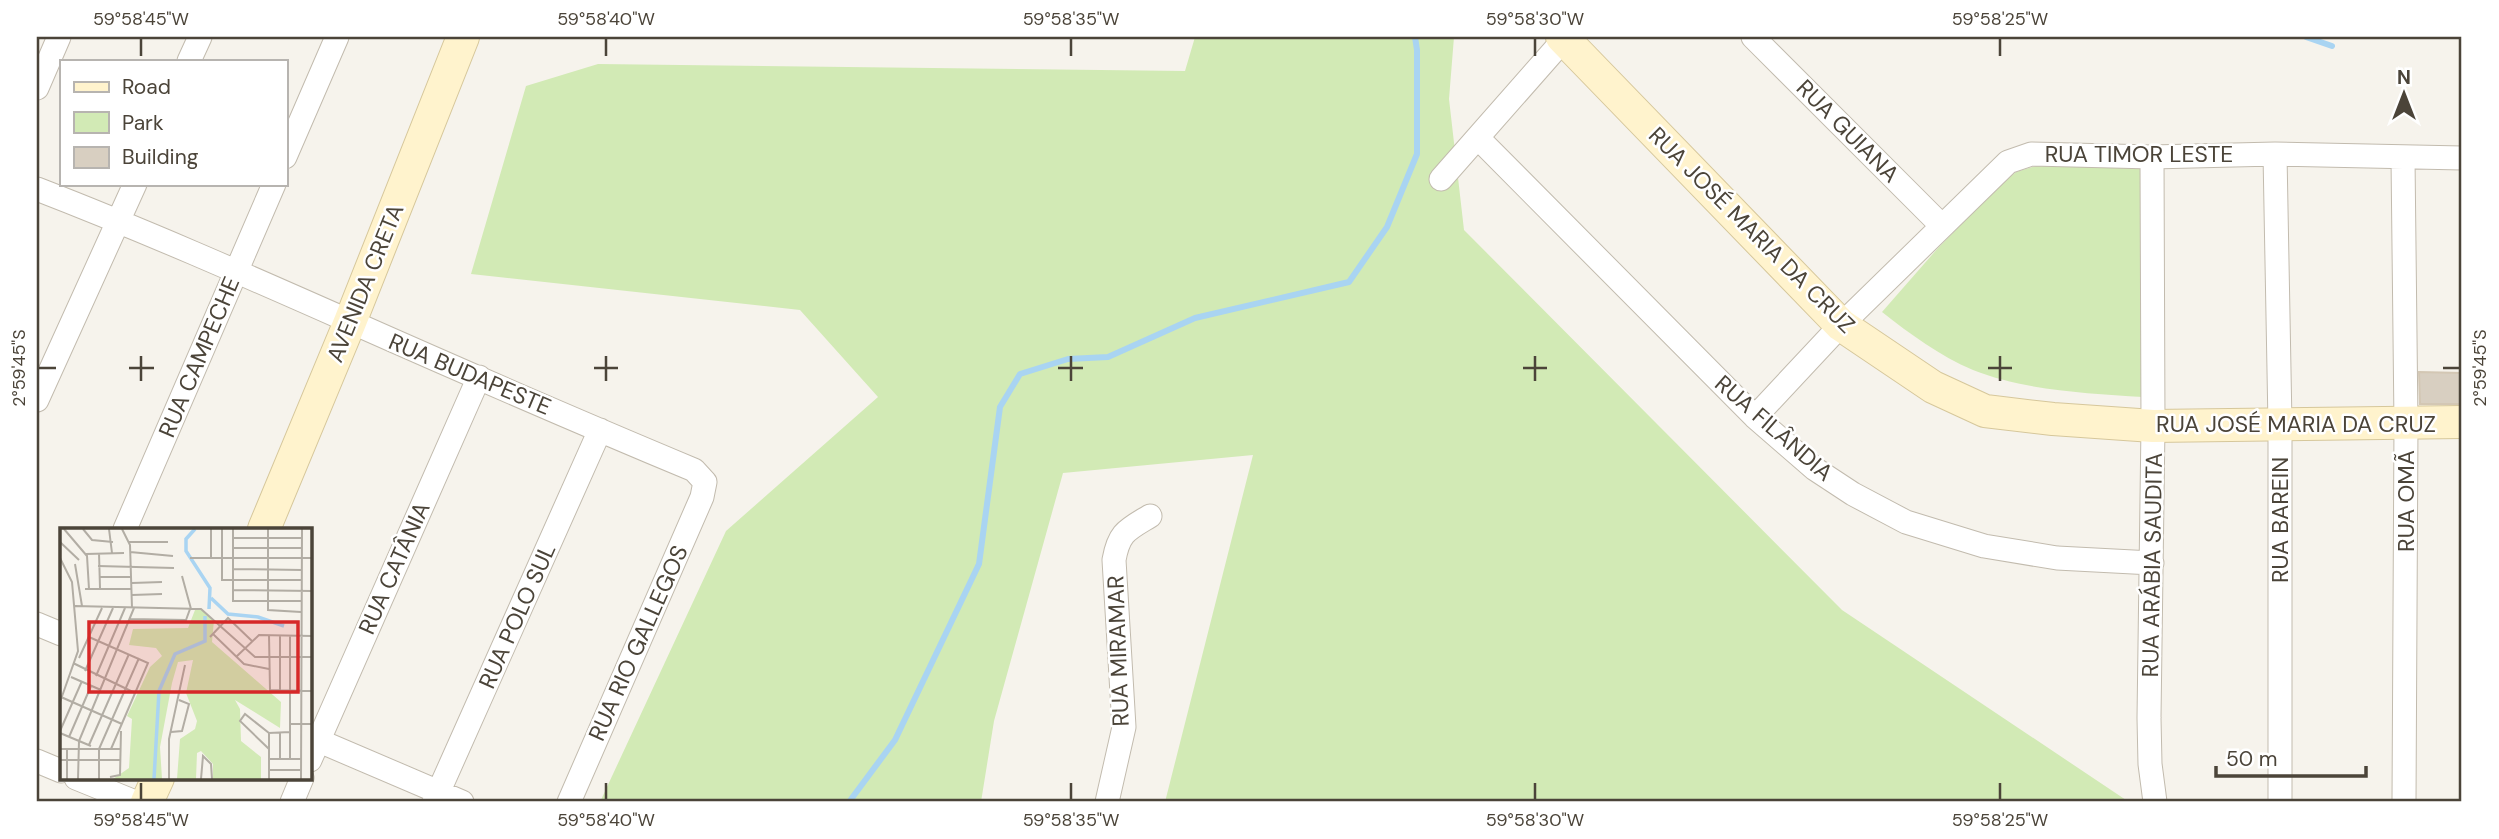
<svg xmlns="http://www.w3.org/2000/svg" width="2499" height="839" viewBox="0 0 2499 839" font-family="'DM Sans',sans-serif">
  <rect width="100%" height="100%" fill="#f6f3ec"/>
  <path fill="#d2eab5" d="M1195,37H1454L1449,99L1464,230L1842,610L2129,802H1165L1253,455L1063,473L994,721L981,802H600L726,531L878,397L800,310L471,274L526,86L598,64L1185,71Z
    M2036,166L2143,167V397C2086,393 2026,391 1973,370C1940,356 1910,334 1882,312L1938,248L1999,186L2016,172Z"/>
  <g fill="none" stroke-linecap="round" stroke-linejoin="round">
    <path stroke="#a9d4f2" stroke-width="6" d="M2306,37L2332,46
      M849,802L895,740L979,564L1000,407L1020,374L1068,359L1108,357L1195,318L1349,282L1387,227L1417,154V50L1415,37"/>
  </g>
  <path fill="#d8cfc1" stroke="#d3c7b4" stroke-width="2" d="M2419,372L2462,373V404H2420Z"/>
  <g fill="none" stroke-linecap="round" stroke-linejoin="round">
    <defs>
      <path id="street" d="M1753,37L1942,226
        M189,61L200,37
        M37,88L59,37
        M1478,138L1755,417L1815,469L1853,494L1906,522L1984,546L2057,558L2152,563
        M2275,154L2280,424V802
        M285,157L337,37
        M2152,157L2153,426L2149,718L2150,764L2155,802
        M2403,158L2406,424L2404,802
        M1441,179L1566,37
        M37,189C143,230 245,275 349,321C464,372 579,422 694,470L705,482L702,497L569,802
        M37,400L135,184
        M1755,417L1841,325L2008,162L2031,154L2152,157L2275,154L2462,158
        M125,529L274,184
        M37,624L61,634
        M310,737L462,802
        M310,760L479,377
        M37,761L61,771
        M76,778L135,802
        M292,802L302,778
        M434,802L600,430
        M1107,802L1124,727L1114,560C1119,532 1127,530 1150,516"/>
      <path id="secondary" d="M1562,37L1841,325L1933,387L1985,411L2053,419L2153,426L2462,422
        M264,529L350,322L463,37
        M147,802L158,778"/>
    </defs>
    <use href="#street" stroke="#c2bbae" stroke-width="25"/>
    <use href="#secondary" stroke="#d6c79b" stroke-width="34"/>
    <use href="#street" stroke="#fff" stroke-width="23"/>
    <use href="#secondary" stroke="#fff3cd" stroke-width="32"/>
  </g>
  <path fill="none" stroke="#4b4439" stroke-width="2.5" d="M141,38V56M606,38V56M1071,38V56M1535,38V56M2000,38V56M141,356V381M606,356V381M1071,356V381M1535,356V381M2000,356V381M38,368H56M129,368H154M594,368H618M1058,368H1083M1523,368H1547M1988,368H2012M2443,368H2460M141,783V800M606,783V800M1071,783V800M1535,783V800M2000,783V800"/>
  <g text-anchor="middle" stroke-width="5" stroke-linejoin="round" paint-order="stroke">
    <g font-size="23" fill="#4b4439" stroke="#fff">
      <text transform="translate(1848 131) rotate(45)" y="8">RUA GUIANA</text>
      <text x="2139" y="162">RUA TIMOR LESTE</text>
      <text transform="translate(1752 230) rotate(45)" y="8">RUA JOSÉ MARIA DA CRUZ</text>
      <text transform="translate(365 283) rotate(-68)" y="8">AVENIDA CRETA</text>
      <text transform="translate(199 357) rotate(-67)" y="8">RUA CAMPECHE</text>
      <text transform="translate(470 374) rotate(23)" y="8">RUA BUDAPESTE</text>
      <text x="2296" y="432">RUA JOSÉ MARIA DA CRUZ</text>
      <text transform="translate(1774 428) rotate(41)" y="8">RUA FILÂNDIA</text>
      <text transform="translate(2406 501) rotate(-90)" y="8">RUA OMÃ</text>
      <text transform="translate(2280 520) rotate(-90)" y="8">RUA BAREIN</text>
      <text transform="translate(2152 565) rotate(-89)" y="8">RUA ARÁBIA SAUDITA</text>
      <text transform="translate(394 568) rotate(-66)" y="8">RUA CATÂNIA</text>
      <text transform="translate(517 616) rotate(-66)" y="8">RUA POLO SUL</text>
      <text transform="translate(638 643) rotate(-66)" y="8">RUA RIO GALLEGOS</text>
      <text transform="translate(1118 651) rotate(-92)" y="8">RUA MIRAMAR</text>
    </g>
  </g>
  <g transform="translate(60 528)">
    <rect width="252" height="252" fill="#f6f3ec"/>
    <path d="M141,81L154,92L152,114L221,174L220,200L175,172L180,181L181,213L201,229V251H153V236L141,223L137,225L136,251H117L120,211L135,201L137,193L126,165L133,132L118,134L112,155L100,219L102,251H53L69,240L72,191L67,188L90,139L102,128L96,120L69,117L73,101L128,100L135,82Z" fill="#d2eab5"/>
    <path fill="none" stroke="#a9d4f2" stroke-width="3.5" d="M135,1L126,11V23L150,60L149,81M151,70L168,86L198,89L224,98M94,251L99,163L115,126L145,113V88"/>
    <path fill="none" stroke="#b2ada4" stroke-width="2" d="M4,1L27,28L29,61M23,1L32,12L53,14M49,1L52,25M62,1L70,17L72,80M162,1V52H242M173,1V73H241M208,1V82L241,84M173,10H242M0,14L19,32M69,14H108M173,20H242M70,24L113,28M39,25L40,60M26,26L64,25M0,30L12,54L18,123L0,174M130,30H252M151,31V1M15,36L22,78M38,38L114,40M173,41L242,42M122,48L131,81M40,49H71M72,55L102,54M25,61H72M173,62L252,63M72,67L102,66M15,78L141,81L195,129H252M70,91L126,92L130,81M153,106L184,136L209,141M209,107L210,162L252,163M220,107V163M29,109L88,135L51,221M150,109L168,90L192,113M176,129L199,107L252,108M19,130L42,80M13,135L75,165M25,143L53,80M36,148L65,80M11,149L41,162M1,169L62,196M230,196H252M0,203L22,153M111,204L122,203L129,176L119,172M0,205L31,218M209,205V251M9,209L31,158M29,217L69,126M0,221H60M209,221L180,193L185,186L209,205L230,204M210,231H241M220,231V204M230,231V107M0,232H60M209,242H241M50,249L60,247L61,203M7,251V221M18,251L19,213L74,80M39,251V221L79,130M109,251V211L125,137M141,251L143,228L151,236L152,251M241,251L242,1"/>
    <path fill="#d62828" fill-opacity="0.15" stroke="#d62828" stroke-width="3.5" d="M29,94H238V164H29Z"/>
    <rect width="252" height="252" fill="none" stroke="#4b4439" stroke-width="3.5"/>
  </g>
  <rect width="2499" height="839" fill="none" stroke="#ffffff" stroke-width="77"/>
  <rect x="60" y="60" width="228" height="126" fill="#ffffff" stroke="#b7b4b0" stroke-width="2"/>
  <rect x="74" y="82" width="35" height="10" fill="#fff3cd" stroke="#b7b4b0" stroke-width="2"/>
  <text x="122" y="94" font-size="21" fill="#4b4439">Road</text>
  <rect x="74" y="112" width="35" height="21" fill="#d2eab5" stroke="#b7b4b0" stroke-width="2"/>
  <text x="122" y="130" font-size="21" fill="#4b4439">Park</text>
  <rect x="74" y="147" width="35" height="21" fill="#d8cfc1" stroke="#b7b4b0" stroke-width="2"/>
  <text x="122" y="164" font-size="21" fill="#4b4439">Building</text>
  <g transform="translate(2404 94)" stroke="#ffffff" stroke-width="5" paint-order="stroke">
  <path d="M0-5L12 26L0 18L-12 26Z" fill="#4b4439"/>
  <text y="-10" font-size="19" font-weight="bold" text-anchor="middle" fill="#4b4439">N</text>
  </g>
  <path d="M2216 766v10h150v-10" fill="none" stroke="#4b4439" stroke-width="3.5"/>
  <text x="2226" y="766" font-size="21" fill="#4b4439" stroke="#ffffff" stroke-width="5" paint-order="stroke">50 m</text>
  <rect x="38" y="38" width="2422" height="762" fill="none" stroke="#4b4439" stroke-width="2.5"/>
  <g font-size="18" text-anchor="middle" fill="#4b4439">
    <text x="141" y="25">59°58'45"W</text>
    <text x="606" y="25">59°58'40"W</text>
    <text x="1071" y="25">59°58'35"W</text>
    <text x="1535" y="25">59°58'30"W</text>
    <text x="2000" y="25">59°58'25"W</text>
    <text transform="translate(19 368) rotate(-90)" y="6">2°59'45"S</text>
    <text transform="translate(2480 368) rotate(-90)" y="6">2°59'45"S</text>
    <text x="141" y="826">59°58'45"W</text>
    <text x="606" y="826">59°58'40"W</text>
    <text x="1071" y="826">59°58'35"W</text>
    <text x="1535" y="826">59°58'30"W</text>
    <text x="2000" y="826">59°58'25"W</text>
  </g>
</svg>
